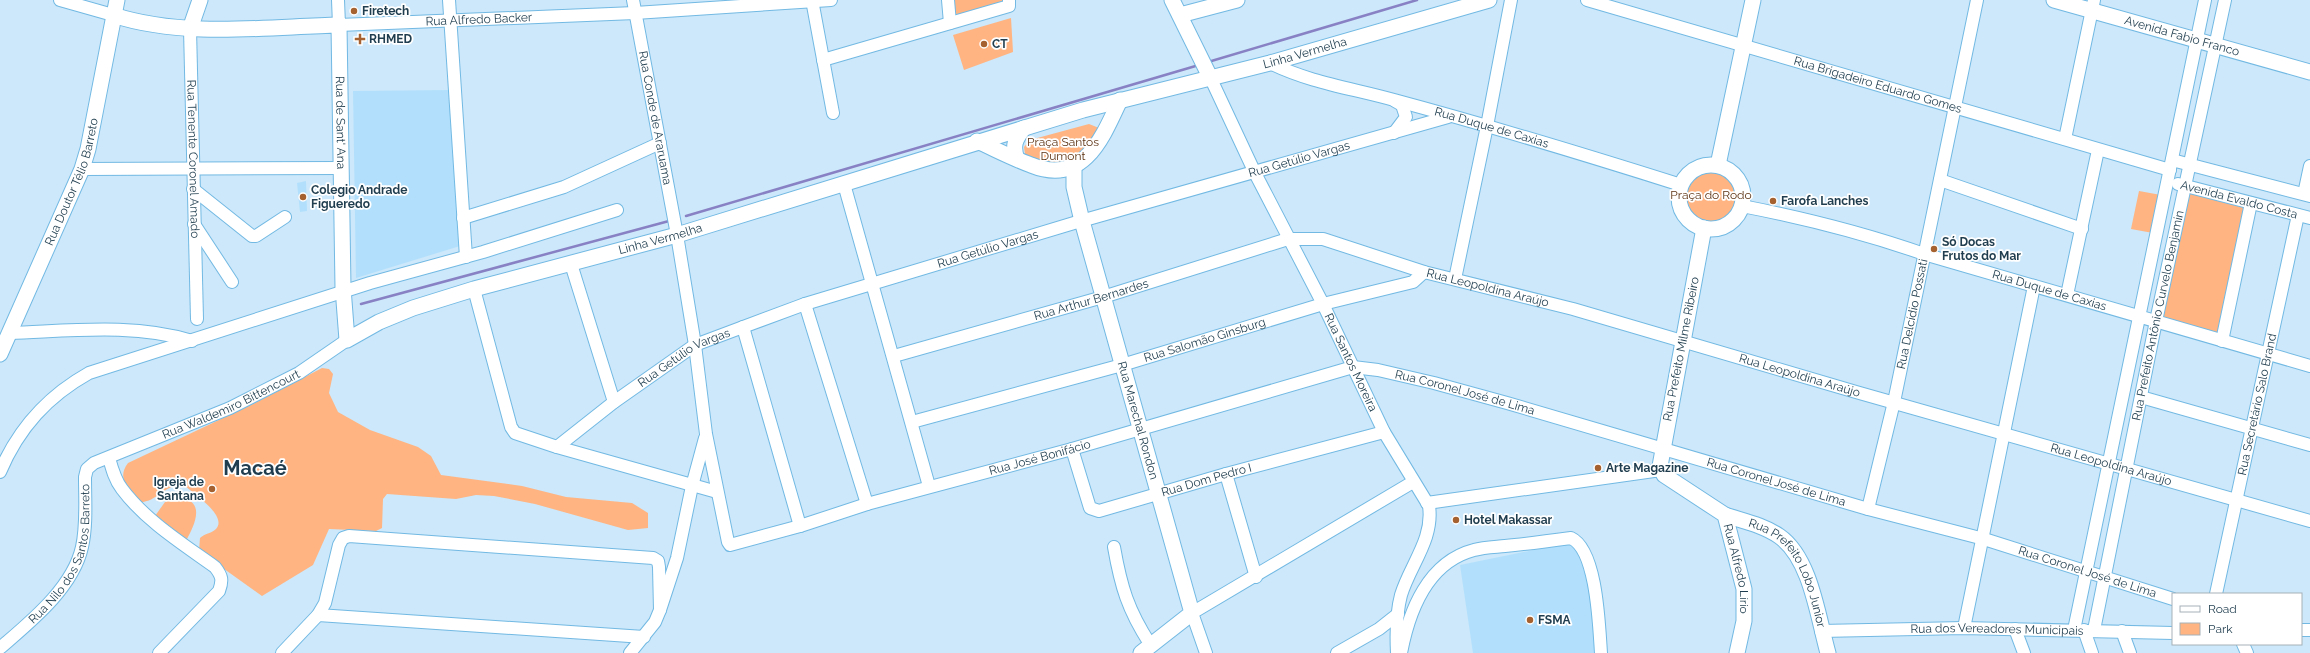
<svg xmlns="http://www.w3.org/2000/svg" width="2310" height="653" viewBox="0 0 2310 653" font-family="Raleway,sans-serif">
  <rect width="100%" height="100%" fill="#cde8fa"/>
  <path fill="#b2e0fc" d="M450,90L460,246L356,278L353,91Z
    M306,181L307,211L300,212L297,183Z
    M1573,542L1590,586L1595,653H1473L1460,565Z"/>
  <path fill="#ffb481" d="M953,0H1005L1003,3L960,15L955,14Z
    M1011,18L1013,52L964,70L953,35Z
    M1089,124L1099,128L1100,135L1070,165L1026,161L1024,147L1030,140Z
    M1683 195a28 28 0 1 1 56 0a28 28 0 1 1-56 0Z
    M2139,191L2161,195L2153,233L2131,229Z
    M2190,193L2245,208L2219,332L2213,333L2161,317Z
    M322,368L329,369L333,374L329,393L338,412L370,430L418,447L431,456L441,475L522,486L566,497L632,503L648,513V528L628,530L535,504L494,496L476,495L456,499L387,494L383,499L382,528L376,531L329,529L313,565L262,596L199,551L200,538C205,533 211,534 216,529C228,516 194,494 184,485C163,484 157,503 139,502C129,489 116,479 128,463L257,402Z
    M177,497C207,500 195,524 186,541L155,516L165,502Z"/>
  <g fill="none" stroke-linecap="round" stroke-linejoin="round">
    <path stroke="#8881c4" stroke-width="2.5" d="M1208,62L1417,0
      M686,216L1199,65
      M361,304L669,221"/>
    <defs>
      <g id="minor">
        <path d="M60,0L113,15"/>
        <path id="s1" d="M338,0L339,25L635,13L831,0"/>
        <path d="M449,0L466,257"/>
        <path id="s2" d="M633,0L677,235L695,345L706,434L728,542L730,545L800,526L867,504L1072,449L1353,367L1378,370L1434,383L1507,403L1868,509L1984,539L2173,599"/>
        <path d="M812,0L833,113"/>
        <path d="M948,0L950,23"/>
        <path id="s3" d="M1587,0L2170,170"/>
        <path id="s4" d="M190,29L197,319"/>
        <path d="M823,60L1009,6V0"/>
        <path id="s5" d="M1270,63C1311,83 1351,88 1394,100C1491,126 1586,155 1681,185"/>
        <path id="s6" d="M1211,79L1255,173L1323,304L1384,432L1429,506C1434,539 1410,565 1401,595C1396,614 1396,633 1397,653"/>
        <path d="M1394,133L1406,117L1402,105L1395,101"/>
        <path d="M2065,139L2094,0"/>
        <path d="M2172,160L2310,196"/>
        <path d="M82,169L342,168"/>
        <path d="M1940,180L2082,229"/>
        <path d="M844,184L929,486"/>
        <path id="s7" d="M2178,184L2310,218"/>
        <path d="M193,189L252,236H256L285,217"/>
        <path d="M2304,194L2310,166"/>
        <path id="s8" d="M1742,206C1804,218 1864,233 1924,254L2310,366"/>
        <path d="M463,218L564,187L660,143"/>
        <path d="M194,224L232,282"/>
        <path d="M571,264L614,402"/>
        <path d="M1455,279L1487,126L1511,0"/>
        <path d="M474,289L511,427L515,433L557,447L717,492"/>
        <path d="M2067,295L2098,150"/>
        <path d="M805,304L867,504"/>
        <path d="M743,327L800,526"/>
        <path d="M10,333C70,331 134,323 192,341"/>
        <path d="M2222,341L2251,203"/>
        <path id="s9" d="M894,356L1103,297L1288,239H1323L1424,272L1573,309L1856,392L2310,521"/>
        <path d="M2141,397L2310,445"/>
        <path id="s10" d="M912,422L1122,365L1323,304L1413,282L1424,272"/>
        <path id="s11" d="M557,447L614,402L695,345L743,327L805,304L1074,223L1448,117"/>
        <path id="s12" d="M1072,449L1090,508L1099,511L1226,474L1384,432"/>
        <path d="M109,458C112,469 115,480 122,489C146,521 183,544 215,567C222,576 223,580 219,591L159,653"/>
        <path d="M0,472C19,427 48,396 89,373L370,283L483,252L617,210"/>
        <path d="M1226,474L1256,577"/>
        <path d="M1427,503L1661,470"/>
        <path id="s13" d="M1868,509L1894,402L1977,0"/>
        <path d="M1114,547C1121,587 1128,610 1150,644"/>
        <path id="s14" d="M2216,594L2298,215"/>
        <path d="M318,615L644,637"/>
        <path d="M1964,628L2034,286"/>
        <path d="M2015,629L2024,653"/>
        <path d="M2074,630L2205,0"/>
        <path d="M2084,630L2092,653"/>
        <path id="s15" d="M2094,630L2156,321L2225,0"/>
        <path d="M2301,630H2310"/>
        <path id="s16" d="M1821,631L1964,628L2173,633"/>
        <path d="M2122,631L2130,653"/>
        <path d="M2243,644L2247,653"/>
        <path id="s17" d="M0,648C30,622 73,588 82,547C87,525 85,500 85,477L87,469L94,463L230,408L299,373L347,340"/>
        <path d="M282,653L318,615L325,603L339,545L343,538L349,536L653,558L658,561L659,567L660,610"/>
        <path d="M630,653L655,622L660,610L677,558L692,486L705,438"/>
        <path d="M1206,653L1192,613L1413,482"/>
        <path d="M1337,653L1379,629L1398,614"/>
        <path d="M1401,653C1409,611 1428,562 1474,550C1484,547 1495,547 1505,546C1527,544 1549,541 1571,538C1597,550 1599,626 1601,653"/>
      </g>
      <g id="major">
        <path d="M1172,0L1211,79"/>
        <path id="s18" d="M2054,0L2310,72"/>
        <path id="s19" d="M113,15C184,38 265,27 339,25L343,288L347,340L379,322L413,308L474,289L677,235L1083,110L1270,63L1489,0"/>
        <path d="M1180,15L1237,0"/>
        <path d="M190,29L200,0"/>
        <path d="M977,141C995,149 1012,158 1031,165C1083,186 1102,139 1120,100"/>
        <path d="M1017,159C1012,146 1015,139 1024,128"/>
        <circle cx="1711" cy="197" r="32"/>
        <path d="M1718,165L1753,0"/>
        <path id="s20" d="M1074,167V187L1082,221L1192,613L1141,653"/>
        <path id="s21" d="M1704,228L1660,466L1664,475L1725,515L1744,589V621L1737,653"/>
        <path id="s22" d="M0,354L82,169L88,149L117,0"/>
        <path id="s23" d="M1725,515C1743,521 1763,525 1779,536C1811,558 1818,618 1828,653"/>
      </g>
    </defs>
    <use href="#minor" stroke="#72b9e3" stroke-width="14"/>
    <use href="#major" stroke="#72b9e3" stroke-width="17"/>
    <use href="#minor" stroke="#fff" stroke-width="12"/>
    <use href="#major" stroke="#fff" stroke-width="15"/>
  </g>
  <g fill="#a56230" stroke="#fff" stroke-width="1.5">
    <circle cx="354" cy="11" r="4"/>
    <path d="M358 33h4v4h4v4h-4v4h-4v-4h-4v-4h4z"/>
    <circle cx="984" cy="44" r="4"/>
    <circle cx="303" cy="197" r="4"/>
    <circle cx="1773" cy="201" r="4"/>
    <circle cx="1934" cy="249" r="4"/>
    <circle cx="1598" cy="468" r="4"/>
    <circle cx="212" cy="489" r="4"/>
    <circle cx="1456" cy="520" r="4"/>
    <circle cx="1530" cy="620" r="4"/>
  </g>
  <g text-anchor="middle" stroke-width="3.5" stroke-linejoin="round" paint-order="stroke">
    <g font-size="12" font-weight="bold" fill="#1f3d4e" stroke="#fff" text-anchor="start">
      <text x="362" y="15">Firetech</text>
      <text x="369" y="43">RHMED</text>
      <text x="992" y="48">CT</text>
      <text x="311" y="194">Colegio Andrade<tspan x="311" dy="14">Figueredo</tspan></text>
      <text x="1781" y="205">Farofa Lanches</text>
      <text x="1942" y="246">Só Docas<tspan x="1942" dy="14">Frutos do Mar</tspan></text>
      <text x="1606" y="472">Arte Magazine</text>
      <text x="204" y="486" text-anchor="end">Igreja de<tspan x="204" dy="14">Santana</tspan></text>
      <text x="1464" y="524">Hotel Makassar</text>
      <text x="1538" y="624">FSMA</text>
    </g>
    <g font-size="12" fill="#1f3d4e" stroke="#fff">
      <text dy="4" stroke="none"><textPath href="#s1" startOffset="165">Rua Alfredo Backer</textPath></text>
      <text dy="4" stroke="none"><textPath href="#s18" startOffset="133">Avenida Fabio Franco</textPath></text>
      <text dy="4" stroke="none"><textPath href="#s19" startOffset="1544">Linha Vermelha</textPath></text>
      <text dy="4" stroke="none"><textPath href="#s3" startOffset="303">Rua Brigadeiro Eduardo Gomes</textPath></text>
      <text dy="4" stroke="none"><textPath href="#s2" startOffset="120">Rua Conde de Araruama</textPath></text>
      <text dy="4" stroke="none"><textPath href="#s19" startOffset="325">Rua de Sant' Ana</textPath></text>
      <text dy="4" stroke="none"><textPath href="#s5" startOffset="231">Rua Duque de Caxias</textPath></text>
      <text dy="4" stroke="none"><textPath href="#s4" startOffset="130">Rua Tenente Coronel Amado</textPath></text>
      <text dy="4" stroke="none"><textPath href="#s11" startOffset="804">Rua Getúlio Vargas</textPath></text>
      <text dy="4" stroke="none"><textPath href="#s22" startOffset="187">Rua Doutor Télio Barreto</textPath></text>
      <text dy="4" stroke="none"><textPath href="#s7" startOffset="63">Avenida Evaldo Costa</textPath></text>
      <text dy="4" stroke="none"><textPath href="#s19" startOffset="873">Linha Vermelha</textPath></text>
      <text dy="4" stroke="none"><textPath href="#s11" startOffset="480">Rua Getúlio Vargas</textPath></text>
      <text dy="4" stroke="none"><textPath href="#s9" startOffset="618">Rua Leopoldina Araújo</textPath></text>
      <text dy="4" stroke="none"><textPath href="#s8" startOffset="319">Rua Duque de Caxias</textPath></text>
      <text dy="4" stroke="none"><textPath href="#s9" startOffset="205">Rua Arthur Bernardes</textPath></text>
      <text dy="4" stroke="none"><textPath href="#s13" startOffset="200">Rua Delcídio Possati</textPath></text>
      <text dy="4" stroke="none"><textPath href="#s15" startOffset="321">Rua Prefeito Antônio Curvelo Benjamin</textPath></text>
      <text dy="4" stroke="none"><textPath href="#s10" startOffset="304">Rua Salomão Ginsburg</textPath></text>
      <text transform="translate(1681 349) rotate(-79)" y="4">Rua Prefeito Milme Ribeiro</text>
      <text dy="4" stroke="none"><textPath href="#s11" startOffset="156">Rua Getúlio Vargas</textPath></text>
      <text dy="4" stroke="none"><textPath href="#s6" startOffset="316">Rua Santos Moreira</textPath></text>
      <text dy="4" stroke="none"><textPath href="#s9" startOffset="942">Rua Leopoldina Araújo</textPath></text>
      <text dy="4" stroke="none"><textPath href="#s2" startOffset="1317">Rua Coronel José de Lima</textPath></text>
      <text dy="4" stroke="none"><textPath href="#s17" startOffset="369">Rua Waldemiro Bittencourt</textPath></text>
      <text dy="4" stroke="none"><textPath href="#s14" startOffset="194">Rua Secretário Salo Brand</textPath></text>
      <text dy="4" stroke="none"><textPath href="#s20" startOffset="262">Rua Marechal Rondon</textPath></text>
      <text dy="4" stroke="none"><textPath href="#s2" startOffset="876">Rua José Bonifácio</textPath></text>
      <text dy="4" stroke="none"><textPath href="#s9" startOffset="1266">Rua Leopoldina Araújo</textPath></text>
      <text dy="4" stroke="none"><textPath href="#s12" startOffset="183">Rua Dom Pedro I</textPath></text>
      <text dy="4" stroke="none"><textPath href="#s2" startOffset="1641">Rua Coronel José de Lima</textPath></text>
      <text dy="4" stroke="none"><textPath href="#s17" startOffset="118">Rua Nilo dos Santos Barreto</textPath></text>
      <text dy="4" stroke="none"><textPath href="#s21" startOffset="380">Rua Alfredo Lírio</textPath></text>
      <text dy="4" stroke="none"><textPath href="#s2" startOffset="1965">Rua Coronel José de Lima</textPath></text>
      <text dy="4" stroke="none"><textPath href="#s23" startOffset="93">Rua Prefeito Lobo Junior</textPath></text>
      <text dy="4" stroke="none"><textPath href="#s16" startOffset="176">Rua dos Vereadores Municipais</textPath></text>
    </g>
    <g font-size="12" fill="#5c3212" stroke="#fff">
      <text x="1063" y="146">Praça Santos<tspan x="1063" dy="14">Dumont</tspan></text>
      <text x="1711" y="199">Praça do Rodo</text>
    </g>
    <g font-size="20" font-weight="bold" fill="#1f3d4e" stroke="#fff">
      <text x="255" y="475">Macaé</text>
    </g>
  </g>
  <rect x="2172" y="593" width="130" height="52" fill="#ffffff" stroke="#a5b1b8"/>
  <rect x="2180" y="606" width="20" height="6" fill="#ffffff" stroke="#a5b1b8"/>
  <text x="2208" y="613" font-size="12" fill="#1f3d4e">Road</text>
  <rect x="2180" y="623" width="20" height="12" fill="#ffb481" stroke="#a5b1b8"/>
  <text x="2208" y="633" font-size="12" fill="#1f3d4e">Park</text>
</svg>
